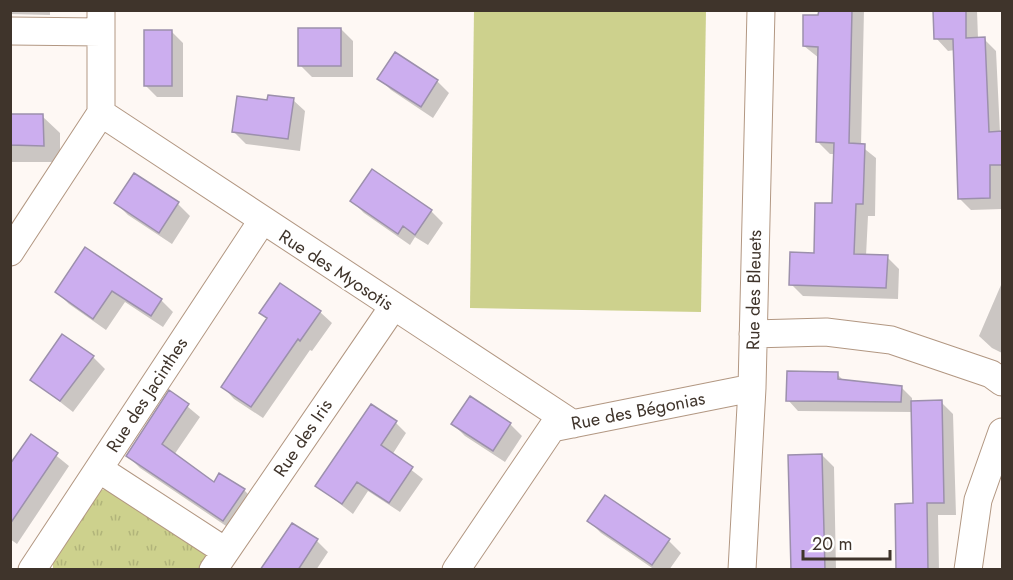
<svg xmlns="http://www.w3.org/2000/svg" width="1013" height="580" viewBox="0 0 1013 580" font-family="Jost,sans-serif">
  <defs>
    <pattern id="grass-tufts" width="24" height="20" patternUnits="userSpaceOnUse" patternTransform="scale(1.5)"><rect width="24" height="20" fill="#cdd18d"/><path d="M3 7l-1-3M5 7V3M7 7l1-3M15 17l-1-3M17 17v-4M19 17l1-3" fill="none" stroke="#b1b47a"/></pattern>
  </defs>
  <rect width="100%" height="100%" fill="#fef8f4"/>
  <path fill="url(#grass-tufts)" d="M105,489L206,553L204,569L53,570V557L98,491Z"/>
  <path fill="#cdd18d" d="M474,11H706L701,312L470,308Z"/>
  <path fill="#0003" d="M10,10H50V15L10,14Z
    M820,10H864L861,146L876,158L875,216H868L866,256L887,257L899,269L898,299L803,296L791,284L815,255L833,205L835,154H830L818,142L819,58L804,46L820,17Z
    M934,10H977L978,39H984L996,51L1000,133H1002V209L971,210L959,198L955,50L948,51L936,38Z
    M341,29L353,41V77H312L300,65Z
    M171,31L183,43V97H157L145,85Z
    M395,54L437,81L449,93L433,118L391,90L379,78Z
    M293,100L305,111L300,151L246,144L234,132L268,101Z
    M10,115L42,116L60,133V162H10Z
    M372,171L431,211L443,223L428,245L415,237L410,245L364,213L352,201Z
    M116,203L178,204L190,216L172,244L128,215Z
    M85,249L161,300L173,312L163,327L125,302L106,330L69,304L57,292Z
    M1001,285L1002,286V353L992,348L979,336Z
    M320,312L332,323L312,351L310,350L263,418L234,399L223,387L268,320L261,313Z
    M62,336L93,357L105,369L73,412L32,380Z
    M837,374L844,381L901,387L912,398V403L941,402L953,414L956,515H938L939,570H897L914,505L912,412L798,411L788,400Z
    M170,392L200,417L174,455L214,484L244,490L256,502L235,532L140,468L128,456Z
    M396,423L406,433L392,455L423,479L400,512L368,491L353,514L317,486Z
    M453,424H510L522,436L505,462L465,436Z
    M32,436L69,466L17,544L10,539V467Z
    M822,455L834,467L836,570H793Z
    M589,521L669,541L681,553L669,570H655L601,533Z
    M317,541L328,552L316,570H262Z"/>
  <path fill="#ccaeef" stroke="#9c90ac" stroke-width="1.5" d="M819,10H852L849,143L865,144L863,204H856L854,254L888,255L886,288L789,285L790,252L814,253L815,203H832L834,143L816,142L818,47L803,46V15H818Z
    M933,10H966V38L985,37L989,132L1002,131V165H990V198L958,199L953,39H934Z
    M298,28H341V66H298Z
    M144,30H172V86H144Z
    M395,52L438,80L421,107L377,79Z
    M268,95L294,98L288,139L232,132L237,96L267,100Z
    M10,114H43L44,146L10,145Z
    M372,169L432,210L415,235L403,226L398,234L350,201Z
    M134,173L179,202L159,233L114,203Z
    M85,247L162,299L151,316L112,291L93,319L55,292Z
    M280,283L321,311L300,341L298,339L251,407L221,387L267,318L259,313Z
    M62,334L94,356L60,401L30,380Z
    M787,371L838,372V379L902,386L901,402L786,401Z
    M169,390L189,404L162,444L214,482L219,473L245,489L223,521L126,456Z
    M470,396L511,423L493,451L451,424Z
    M942,400L944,503H927L928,570H896L895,504L913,503L911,401Z
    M371,404L397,421L381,445L413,467L389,503L357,482L342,504L315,486Z
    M31,434L58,453L10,524V464Z
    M822,454L825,570H791L788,455Z
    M605,495L670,539L652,565L587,521Z
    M292,523L318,539L298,570H260Z"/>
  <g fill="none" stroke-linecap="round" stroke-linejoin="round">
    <defs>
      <path id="minor" d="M10,31L101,32
        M101,113L573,424
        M10,252L101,113V10
        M753,334L826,332L891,340L991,374L1002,382
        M99,469L225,551
        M32,570L262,221
        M213,570L393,307
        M456,570L552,428L752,388
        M742,570L752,388L761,10
        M968,570L978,500L1002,432"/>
    </defs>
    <use href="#minor" stroke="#b29782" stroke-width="29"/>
    <use href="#minor" stroke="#fff" stroke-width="27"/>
  </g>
  <g text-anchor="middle" stroke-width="4.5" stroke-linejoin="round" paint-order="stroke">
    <g font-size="18" fill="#3f342b" stroke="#fff">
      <text transform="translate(336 270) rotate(33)" y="6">Rue des Myosotis</text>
      <text transform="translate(754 290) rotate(-89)" y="6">Rue des Bleuets</text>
      <text transform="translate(147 395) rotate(-57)" y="6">Rue des Jacinthes</text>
      <text transform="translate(638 411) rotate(-11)" y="6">Rue des Bégonias</text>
      <text transform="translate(303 438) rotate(-56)" y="6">Rue des Iris</text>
    </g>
  </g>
  <rect width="1013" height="580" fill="none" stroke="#3f342b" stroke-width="24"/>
  <path d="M803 550v9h87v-9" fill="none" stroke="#3f342b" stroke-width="3"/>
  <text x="812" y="550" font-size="18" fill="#3f342b" stroke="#ffffff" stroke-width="4.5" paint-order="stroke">20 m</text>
</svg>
